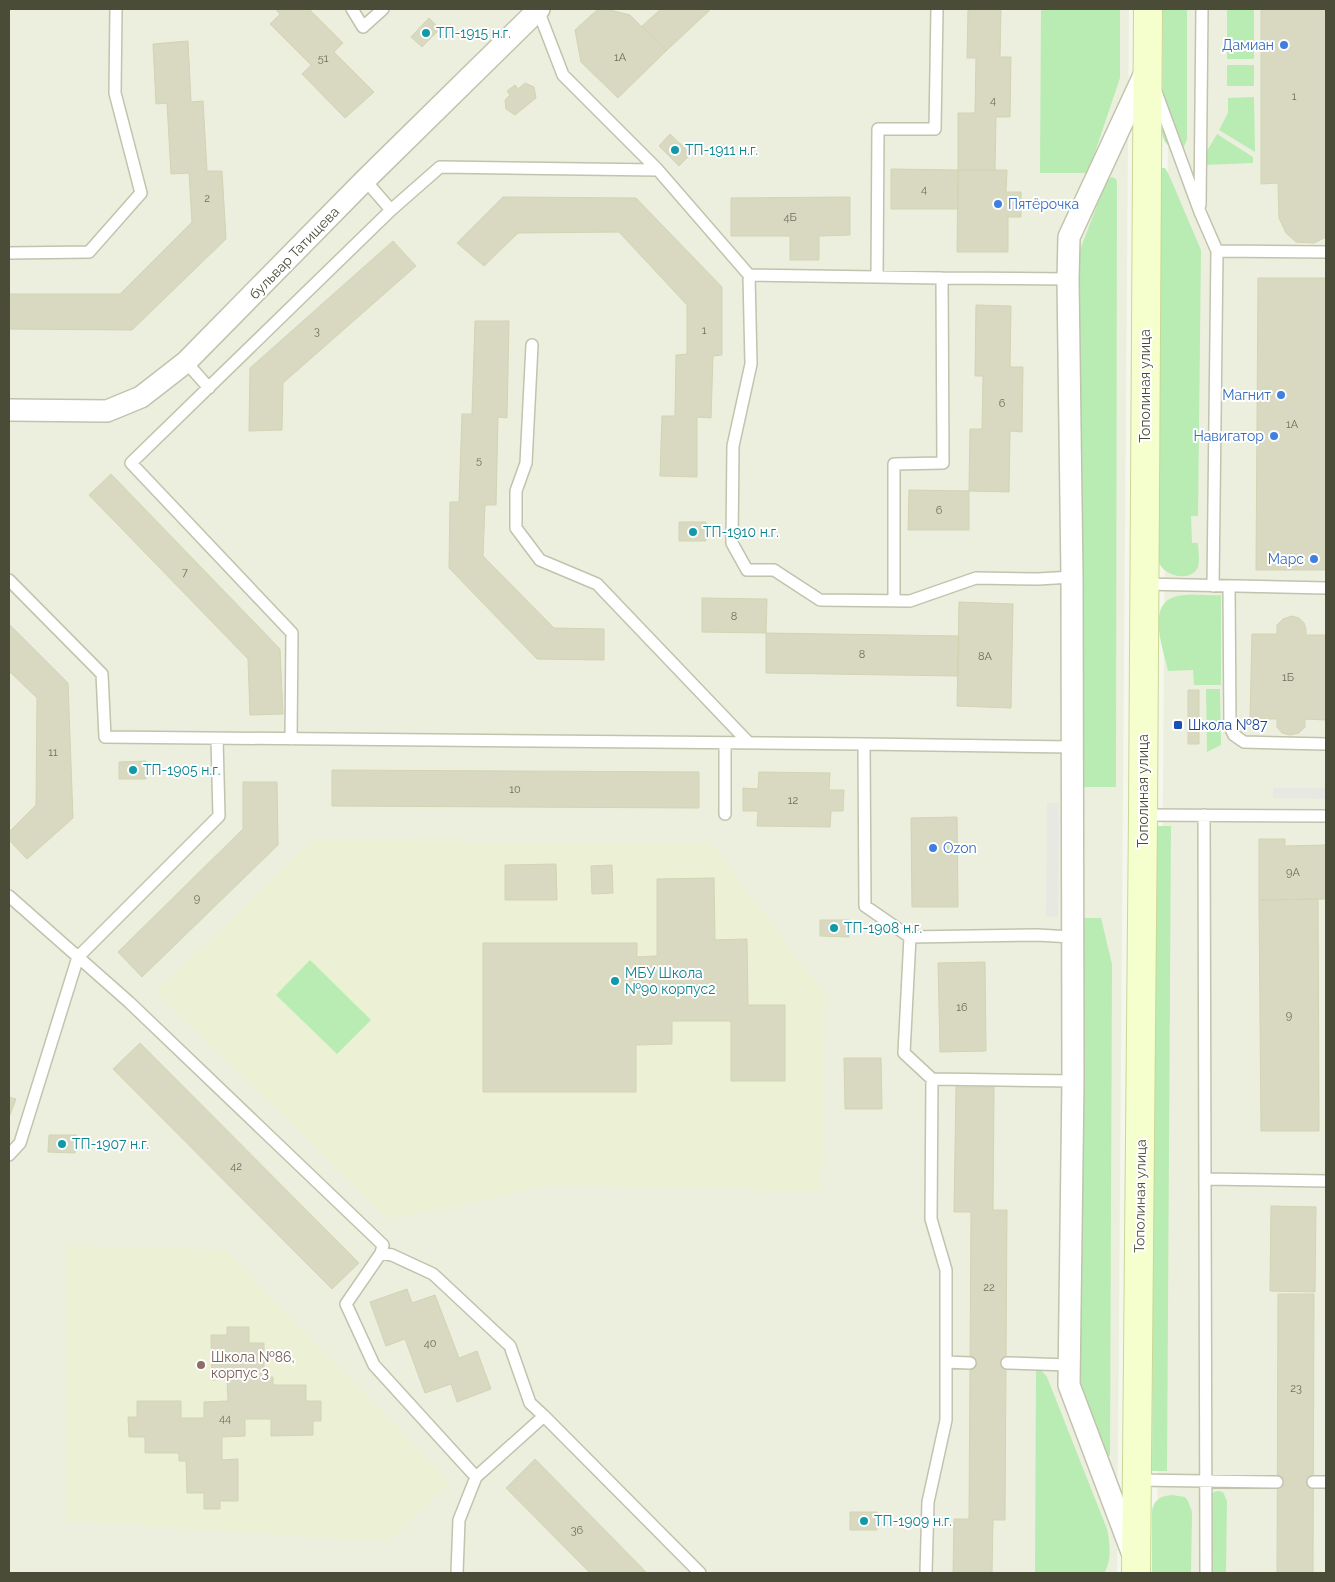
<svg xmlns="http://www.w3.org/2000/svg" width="1335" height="1582" viewBox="0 0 1335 1582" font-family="Raleway,sans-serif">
  <rect width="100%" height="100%" fill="#f5f6ec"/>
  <path fill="#ecefdd" d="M9,9H1129L1117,1573H9Z
    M1169,9H1326V1573H1157Z"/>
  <path fill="#ecf0d5" d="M312,840L711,842L825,995L822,1192L552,1185L457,1206L387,1218L156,992Z
    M66,1246L224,1249L451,1482L387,1542L65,1521Z"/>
  <path fill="#b8ecb3" d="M1041,9H1120V78L1088,173H1040Z
    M1163,9H1187V139L1184,147L1180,149C1169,147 1164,145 1162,133Z
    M1227,9H1254V59H1227Z
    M1227,65H1254V86H1227Z
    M1254,97L1255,152L1219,130L1228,113V98Z
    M1217,134L1253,157V163L1205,165L1204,156Z
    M1160,168H1165L1169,175L1201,250L1198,516H1191L1192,543H1198C1198,550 1200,560 1198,567C1191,583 1163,576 1159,562Z
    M1112,177L1116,179L1117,183L1116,787H1077L1078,255L1106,182L1108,179Z
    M1221,595V685H1194L1193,670L1168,671C1164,651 1146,606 1174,597C1188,593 1206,596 1221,595Z
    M1206,689H1220L1221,745L1207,752Z
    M1156,826H1171L1167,1471H1152Z
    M1076,918H1101L1112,964L1110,1455L1106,1460L1072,1382Z
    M310,960L371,1020L337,1054L276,995Z
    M1036,1369L1041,1370L1047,1377L1107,1529C1110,1543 1112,1561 1104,1573H1035Z
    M1218,1491L1223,1492L1227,1501L1226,1573H1208L1211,1495L1214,1492Z
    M1172,1495L1185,1497L1188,1501L1192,1512L1191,1573H1152V1511C1154,1499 1161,1496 1172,1495Z"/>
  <path fill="#e8e8e3" d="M1273,788H1326V799L1273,798Z
    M1047,803H1059L1058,917L1046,916Z"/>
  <path fill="#d8d9c0" stroke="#d2d4b3" d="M275,9H309L343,43L334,52L374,92L345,118L302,74L311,65L270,24L280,14Z
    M598,9H606L630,15L666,51L618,98L581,62L575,30Z
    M661,9H711L666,51L642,26Z
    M968,9H1001L1000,57H1011L1010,117H996L995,170H958V113H975L976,58H967Z
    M1261,9H1326V237L1314,243L1296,242L1286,233L1279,218L1278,183L1261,184Z
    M429,18L440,29L422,47L411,37Z
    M188,41L191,102L203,101L207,171H222L226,239L132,330L9,329V294H120L192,222L189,173L171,174L167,103L156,104L153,44Z
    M525,83L534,87L536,98L515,115L506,109L505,100L510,95L507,91L515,85L518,89Z
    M670,134L691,154L679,166L659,146Z
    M891,169L958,170V209H891Z
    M958,170H1007L1006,192H1021V217H1008V252H957Z
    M503,197L636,198L722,287V355L713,356L711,418L697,417V477L660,476L662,416H675L676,355L687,354V305L619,232L518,233L484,266L457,243Z
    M850,197V235L819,236V260H790V236H731V198Z
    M393,241L416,266L283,383L282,430L249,431L250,368Z
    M1258,278H1326V570H1256Z
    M976,305L1011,306L1010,367H1023L1022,432L1010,431L1009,492L969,491L970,429H982L983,376H975Z
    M475,321H509L507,418L498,417L496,505H485L483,556L554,628L604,629V660L537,659L449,568L450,502H459L462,414H472Z
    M111,474L280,649L283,714L250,715L248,659L89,495Z
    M909,490L969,491V530H908Z
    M679,522H706V541H679Z
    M702,598L767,599L766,633L702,632Z
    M959,602L1013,604L1011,708L957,706Z
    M1292,616L1299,618L1304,623L1306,629V635H1326V720L1305,719V727L1299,733L1290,735L1282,733L1277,727V719H1250L1252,634H1277V625L1283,619Z
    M9,624L68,683L73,818L27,859L9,840V832L36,805L37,698L9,671Z
    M766,633L959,636L958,676L766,673Z
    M1188,690H1199V744H1188Z
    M146,761V779H119V762Z
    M332,770L699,772V808L332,806Z
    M759,772L830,773L829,790H844L843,811H831L830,827L757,826L758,811H743V788L758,789Z
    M243,782H277L278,845L142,977L118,952L243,829Z
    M957,817L958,907H912L911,818Z
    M1259,839H1285V846L1326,845V899L1259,900Z
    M556,864L557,900H505V865Z
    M612,865L613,893L592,894L591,866Z
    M714,878L715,940L747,939L748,1005H785V1081H731V1021H672V1044L636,1045V1092H483V943H637V957L657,956V879Z
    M1318,899L1319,1131H1261L1259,900Z
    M820,920H849V937L820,936Z
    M985,962L986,1051L940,1052L938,963Z
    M140,1043L359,1263L332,1289L113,1069Z
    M844,1058H881L882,1109H845Z
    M956,1087H994L993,1210H1007L1005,1520H993L992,1573H953L954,1519H969L971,1212H954Z
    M9,1097L16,1099L10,1115L9,1114Z
    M49,1135H76L75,1153L48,1152Z
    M1271,1206L1316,1207L1315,1292L1270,1291Z
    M407,1289L412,1303L435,1295L459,1358L477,1351L491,1389L457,1402L451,1384L425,1393L405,1339L386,1346L370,1302Z
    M1278,1294H1314L1313,1573H1277Z
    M227,1327H249V1343H264V1377H273V1385H306V1401H321V1421H313V1435L271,1436V1419H245V1436L222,1437V1460L238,1459V1501H220V1509H204V1493H187L186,1461H179V1453H145V1437H129L128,1417H137V1401H181V1418H204V1402L228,1401L227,1379L212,1380L211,1335H227Z
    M535,1459L647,1573H590L506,1488Z
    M850,1512H877V1530H850Z"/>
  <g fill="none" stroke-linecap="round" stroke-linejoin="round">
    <defs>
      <path id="service" d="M352,9L363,27L383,9
        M538,10L563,75L658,170L749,275L751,364L733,446L732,543L747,570H774L820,600L910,601L976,578L1038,579L1072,577
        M1156,92L1200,212L1217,251L1213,586
        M365,180L391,210
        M1200,205L1202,9
        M1217,251L1326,252
        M9,253L89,252L141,193L115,93L116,9
        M749,275L942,278
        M877,277L878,129H935L937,9
        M532,345L526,463L516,491V528L540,560L597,584L749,743
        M186,362L209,388
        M9,580L102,674L105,737L864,744L1072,747
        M1143,584L1326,588
        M1229,586L1230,727L1234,735L1244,742L1326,744
        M894,601V464L943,463L942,278L1068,279
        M291,739L292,633L131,463L391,210L440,167L658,170
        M725,743V814
        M864,744L865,906L910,937L1037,935L1072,937
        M1143,815L1326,816
        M1204,815L1206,1573
        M9,896L129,1002L383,1245L381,1253L346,1304L374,1365L476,1477L459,1520L457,1573
        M910,937L904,1053L932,1079L931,1219L946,1270V1420L928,1502L926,1573
        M932,1079L1073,1081
        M9,1155L20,1143L78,957L219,816L217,739
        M1205,1179L1326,1181
        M381,1253L392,1255L433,1274L510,1346L530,1403L544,1416L476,1477
        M946,1362L970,1363
        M1007,1363L1069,1365
        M544,1416L700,1573
        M1137,1480L1277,1482
        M1313,1482H1326"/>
      <path id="minor" d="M9,410L107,411L141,397L186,362L365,180L539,9
        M1132,1552L1069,1385L1073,1081L1072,577L1068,279L1069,237L1146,71"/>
      <path id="secondary" d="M1136,1573L1143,815L1148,9"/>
    </defs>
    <use href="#service" stroke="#c1c3ad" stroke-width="14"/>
    <use href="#minor" stroke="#c1c3ad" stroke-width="24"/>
    <use href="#secondary" stroke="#cad696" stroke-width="30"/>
    <use href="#service" stroke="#fff" stroke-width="11"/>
    <use href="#minor" stroke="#fff" stroke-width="21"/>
    <use href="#secondary" stroke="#f5ffcd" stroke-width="28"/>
  </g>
  <g fill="#0f9aa8" stroke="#fff" stroke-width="2">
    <circle cx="426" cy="33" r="5"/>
    <circle cx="675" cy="150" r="5"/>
    <circle cx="693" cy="532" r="5"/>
    <circle cx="133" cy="770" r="5"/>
    <circle cx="834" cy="928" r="5"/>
    <circle cx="615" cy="981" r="5"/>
    <circle cx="62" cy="1144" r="5"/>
    <circle cx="864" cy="1521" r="5"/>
  </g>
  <g fill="#3f7fe0" stroke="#fff" stroke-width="2">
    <circle cx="1284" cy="45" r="5"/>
    <circle cx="998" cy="204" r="5"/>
    <circle cx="1281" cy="395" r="5"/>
    <circle cx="1274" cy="436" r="5"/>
    <circle cx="1314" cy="559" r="5"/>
    <circle cx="933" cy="848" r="5"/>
  </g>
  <rect fill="#1a4fb4" stroke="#fff" stroke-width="2" x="1173" y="720" width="10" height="10" rx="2.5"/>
  <circle fill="#8d6e63" stroke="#fff" stroke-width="2" cx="201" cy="1365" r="5"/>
  <g text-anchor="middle" stroke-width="4" stroke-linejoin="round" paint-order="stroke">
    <g font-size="11" fill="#6e6f5a">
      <text x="620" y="61">1А</text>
      <text x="323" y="62">51</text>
      <text x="1294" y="100">1</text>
      <text x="993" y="104">4</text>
      <text x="924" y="193">4</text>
      <text x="207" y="202">2</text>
      <text x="790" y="221">4Б</text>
      <text x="704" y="334">1</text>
      <text x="317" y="335">3</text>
      <text x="1002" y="407">6</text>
      <text x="1292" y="428">1А</text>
      <text x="479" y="464">5</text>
      <text x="939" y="514">6</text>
      <text x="185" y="576">7</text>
      <text x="734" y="620">8</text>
      <text x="862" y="658">8</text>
      <text x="985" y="660">8А</text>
      <text x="1288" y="681">1Б</text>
      <text x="53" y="756">11</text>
      <text x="515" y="793">10</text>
      <text x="793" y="804">12</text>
      <text x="1293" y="876">9А</text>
      <text x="197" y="902">9</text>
      <text x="962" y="1011">16</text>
      <text x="1289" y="1019">9</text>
      <text x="236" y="1170">42</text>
      <text x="989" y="1291">22</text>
      <text x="430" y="1347">40</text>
      <text x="1296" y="1392">23</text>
      <text x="225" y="1422">44</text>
      <text x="577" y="1534">36</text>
    </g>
    <g font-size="14" fill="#0d838f" stroke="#fff" text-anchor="start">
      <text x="436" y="38">ТП-1915 н.г.</text>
      <text x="685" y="155">ТП-1911 н.г.</text>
      <text x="703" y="537">ТП-1910 н.г.</text>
      <text x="143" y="775">ТП-1905 н.г.</text>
      <text x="844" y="933">ТП-1908 н.г.</text>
      <text x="625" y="978">МБУ Школа<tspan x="625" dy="16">№90 корпус2</tspan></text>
      <text x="72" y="1149">ТП-1907 н.г.</text>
      <text x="874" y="1526">ТП-1909 н.г.</text>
    </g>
    <g font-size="14" fill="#366cbe" stroke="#fff" text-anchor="end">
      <text x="1274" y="50">Дамиан</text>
      <text x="1008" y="209" text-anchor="start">Пятёрочка</text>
      <text x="1271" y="400">Магнит</text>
      <text x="1264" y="441">Навигатор</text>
      <text x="1304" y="564">Марс</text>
      <text x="943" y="853" text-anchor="start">Ozon</text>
    </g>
    <g font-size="14" fill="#4b4c38" stroke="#fff">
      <text transform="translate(294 253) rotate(-46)" y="5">бульвар Татищева</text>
      <text transform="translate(1145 386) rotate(-90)" y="5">Тополиная улица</text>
      <text transform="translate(1143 791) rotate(-90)" y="5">Тополиная улица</text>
      <text transform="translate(1140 1196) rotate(-89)" y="5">Тополиная улица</text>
    </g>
    <g font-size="14" fill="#164399" stroke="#fff" text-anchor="start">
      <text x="1188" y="730">Школа №87</text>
    </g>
    <g font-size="14" fill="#785e54" stroke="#fff" text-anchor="start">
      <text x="211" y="1362">Школа №86,<tspan x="211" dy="16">корпус 3</tspan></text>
    </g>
  </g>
  <rect width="1335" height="1582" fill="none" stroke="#4b4c38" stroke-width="20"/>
</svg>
